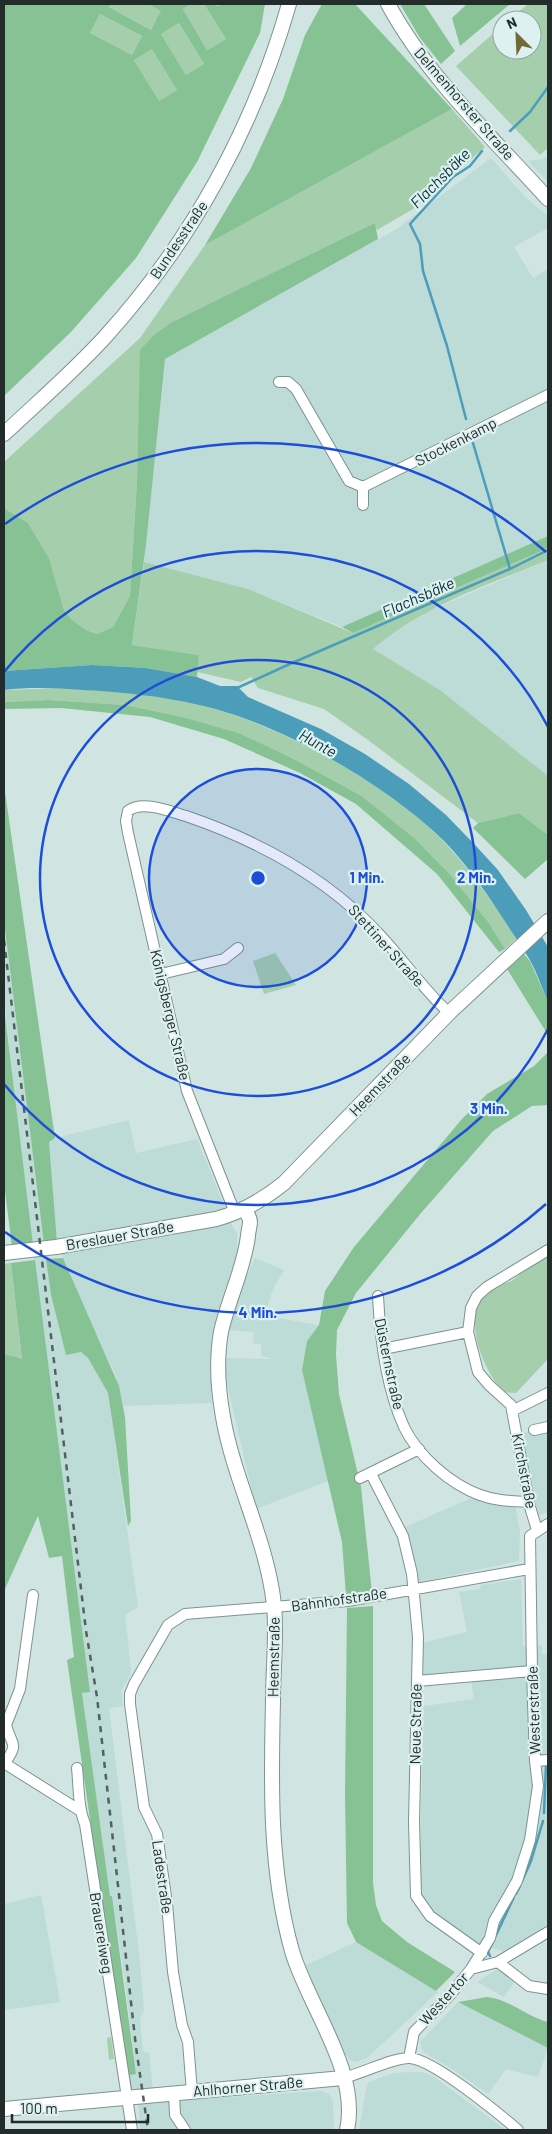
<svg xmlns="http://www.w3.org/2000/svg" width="552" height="2134" viewBox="0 0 552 2134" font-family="Barlow,sans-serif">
  <rect width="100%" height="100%" fill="#d0e5e2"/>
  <path fill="#bddbd7" d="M548,156V182L528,161L543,159Z
    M491,158L525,197L548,216V228L514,247L533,278L548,269V536L342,627L248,589L144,562L165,359L395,230Z
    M548,560V776L440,690L372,649L391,634L429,611Z
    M4,921L51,1295L66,1354L82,1352L88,1358L108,1393L138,1607L125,1615L131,1669L130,1675L121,1691L123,1706L109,1708L140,1962L144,2011L140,2018L143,2052L149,2053L154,2102L321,2091L329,2094L333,2101L334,2130H140L139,2109L132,2089L130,2075L136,2073L124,1974L112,1897H110L82,1693L90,1691L27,1209L4,1000Z
    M129,1120L136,1153L197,1139L233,1227L237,1233V1254L212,1339L210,1368L212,1403L123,1406L115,1374L76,1290L57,1242L49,1142L55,1138Z
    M255,1258L284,1270L272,1291L265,1316L319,1325L307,1341L302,1370L328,1481L256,1509L223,1366L224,1358L273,1359L261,1356V1344L253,1343L254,1332L229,1330L244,1282Z
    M548,1429V1512L539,1515L537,1508L533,1507L519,1433Z
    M471,1498L483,1503L515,1504L520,1532L519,1561L415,1583L403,1528Z
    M521,1579L523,1646L542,1645V1654H548V1924L505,1952L475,1942L432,1914L419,1891L424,1706L474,1699L470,1675L424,1680L422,1643L467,1632L459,1592L480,1589L481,1585Z
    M41,1895L60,2002L4,2010V1904Z
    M356,1942L438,1992L367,2058L355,2062L350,2060L345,2054L319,2002L304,1966Z
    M499,1968L515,1981L504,1997L477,1982Z
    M458,2002L548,2048L538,2077L506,2069L488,2094L449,2067L423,2052L420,2042Z
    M409,2072H423L434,2077L506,2130H359L366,2089L369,2082L394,2073Z"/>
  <path fill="#a5cead" d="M111,4H148L162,11L151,30L109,7Z
    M191,4H204L226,39L207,50L183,9Z
    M528,4H548V148L540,155L456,66L502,26V50H532V20H509Z
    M100,14L142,36L132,55L90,33Z
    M179,23L204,64L186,75L161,34Z
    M152,48L177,90L159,101L134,60Z
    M452,109L485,147L413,209L377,230L375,224L170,323L155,334L141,350L137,480L130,596L113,627L97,634L86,630L72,620L64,610L49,558L28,523L4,508V462L140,338L205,245Z
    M548,548V560C488,585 423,606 373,649L440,690L548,776V835L519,813L478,823L368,740L324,709L258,688L251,677L241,682L197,672L199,655L132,645L144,562L248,589L353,633Z
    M61,688C108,691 155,694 200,705C279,724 388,784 444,842C462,861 477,881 491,901C500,913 509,926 516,939L505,949L489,923L452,877L360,795L290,757L239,733L183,717L125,705L48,700L4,702V690Z
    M275,953L296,985L264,994L253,961Z
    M548,1257V1359L516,1393L503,1392C483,1369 462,1320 485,1293C492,1285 504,1285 513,1280C517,1277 520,1273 525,1270C532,1265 540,1261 548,1257Z
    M11,1263L22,1360L4,1354V1264Z
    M111,2037L114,2059L109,2060L107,2038Z"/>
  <path fill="#87c294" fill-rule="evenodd" d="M4,4H111L109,7L151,30L161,11L148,4H191L183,9L207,50L226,39L204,4H216L217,6L222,4H265L260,33L197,162L136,258L71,332L4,396ZM100,14L142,36L132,55L90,33ZM179,23L204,64L186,75L161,34ZM152,49L177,90L159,101L134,60Z
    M322,4H355L452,109L205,245L251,168L283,99L305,35Z
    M400,4H424L455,51L441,64L420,38Z
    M467,4H510L460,46L452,18Z
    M375,223L378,239L165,359L146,545L132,645L199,655L197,677L146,668L92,665L4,671V508L28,523L49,558L64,610L72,620L86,630L97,634L113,627L130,596L137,480L140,350L155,334L170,323Z
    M548,536V548L353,633L342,627Z
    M48,700L125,705L183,717L239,733L290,757L360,795L414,838L452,877L489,923L505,949L499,952L437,874L356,804L300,773L224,739L150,717L61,708L4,709V702Z
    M4,785L55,1138L49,1142L57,1242L44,1244L4,921Z
    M519,813L548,835V859L525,879L473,828L478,823Z
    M524,954L530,961L548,1002V1035L507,969Z
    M4,1007L33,1245L12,1247L4,1183Z
    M548,1052V1105L532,1106L493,1131L421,1213L356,1293L337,1330L336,1355L339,1394L361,1487L372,1593L346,1595L342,1542L302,1370L307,1341L319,1325L325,1291L354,1247L462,1119L487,1094L534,1066Z
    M63,1258L119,1386L125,1417L131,1521L128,1526L108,1393L88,1358L81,1352L66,1355L51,1295L46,1259Z
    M35,1260L90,1692L82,1693L110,1896H112L136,2074L130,2075L132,2089H129L67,1660L74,1657L62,1556L49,1558L38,1516L4,1591V1354L22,1359L11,1263Z
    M373,1606V1883L376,1905L382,1921L407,1942L455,1972L436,1991L356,1942L347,1923L345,1795L347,1608Z
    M487,1997C509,1999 527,2017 548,2022V2048L458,2002Z"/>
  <path fill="#4b9dba" d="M92,665L146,668L197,677L220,686H237L248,697L321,729L365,754L409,784L446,815L476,846L498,870L526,910L548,947V1002C542,988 537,973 530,960C503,919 478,876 444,841C386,784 278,722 199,705C161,696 122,692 83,690C57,688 30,687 4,690V671Z"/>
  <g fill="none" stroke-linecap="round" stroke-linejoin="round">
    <path stroke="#4b9dba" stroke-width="2.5" d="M510,131L530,112L548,87
      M466,419L447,346L423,271L420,244L410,224L453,177L470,166L482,151
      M510,569L548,550
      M237,688L292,663L510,569L473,443
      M536,1665L537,1685
      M544,1813L546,1765
      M522,1881L531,1861L543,1821
      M516,1894L520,1886
      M490,1956L488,1952L514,1897"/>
    <defs>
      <path id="street" d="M279,382H288L296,389L349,481L363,487
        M363,505V487L548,395
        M161,974L224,959L238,948
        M235,1213L187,1091L128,833L126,821L128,811C142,800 169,811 186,816C259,841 329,879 381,936C405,962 424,990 449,1013
        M378,1296C380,1338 387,1389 404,1427C418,1456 450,1484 480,1495C496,1501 512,1501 529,1502
        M383,1349L468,1332
        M512,1411L548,1393
        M534,1430L548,1427
        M371,1474L403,1536L412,1574L418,1637L414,1822L416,1896L430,1916L482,1953
        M360,1478L419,1449
        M537,1530L530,1507L511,1405L489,1385L478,1372L468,1332L471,1308L477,1296L487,1287L548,1250
        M417,1681L532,1671
        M535,1761L548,1760
        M4,1763L79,1810
        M5,1763C20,1741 11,1746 6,1725L20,1689L33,1595
        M77,1768C79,1787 78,1807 85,1824L132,2130
        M498,1962L529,1986L548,1989
        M471,1969L498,1962L548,1932
        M409,2058L414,2032L449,1996L471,1969L490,1938L494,1921L517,1881L530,1840L538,1786L535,1761L532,1671L530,1536L548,1524
        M343,2078C361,2074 394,2057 410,2058C434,2060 498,2113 518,2130
        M192,2092L188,2042L182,2025L173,1972L167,1904L157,1834L144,1807L130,1704V1694L134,1684L168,1625L185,1614L348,1601L529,1569
        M174,2094L175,2115L185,2130"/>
      <path id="secondary" d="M388,4C428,78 492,137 548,199
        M4,434C38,402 74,371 105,337C192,241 254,127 289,4
        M244,1209C247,1213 250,1217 250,1222C250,1226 248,1232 248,1236C244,1269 228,1300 221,1332C216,1360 218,1389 223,1417C234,1481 267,1540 274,1605C277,1636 273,1669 273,1700C271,1784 269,1869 292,1951C308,2006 360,2071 347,2130
        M4,1253L56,1247L216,1219C242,1212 263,1200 284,1183L449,1013L548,921
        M4,2109L343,2078"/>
    </defs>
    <use href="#street" stroke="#7e928f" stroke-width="12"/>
    <use href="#secondary" stroke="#7e928f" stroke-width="16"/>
    <use href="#street" stroke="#fff" stroke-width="10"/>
    <use href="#secondary" stroke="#fff" stroke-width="14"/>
    <path stroke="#545f5e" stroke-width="2.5" stroke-dasharray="6 6" stroke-linecap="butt" d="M4,940L86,1631L97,1697L136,2047L148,2130"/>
  </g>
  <circle cx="258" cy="878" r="109" fill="#1d4ed8" fill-opacity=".12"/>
  <g fill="none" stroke="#1d4ed8" stroke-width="2.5">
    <circle cx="258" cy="878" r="109"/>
    <circle cx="258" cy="878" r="218"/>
    <path d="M548 1029A327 327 0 0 1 4 1084M4 672A327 327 0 0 1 548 727"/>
    <path d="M546 1204A435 435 0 0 1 5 1232M5 524A435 435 0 0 1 546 552"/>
  </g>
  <g text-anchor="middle" stroke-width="4.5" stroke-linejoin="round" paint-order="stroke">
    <g font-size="15" fill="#242c2b" stroke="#ddf2f0">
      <text transform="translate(464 104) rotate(49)" y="5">Delmenhorster Straße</text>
      <text transform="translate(179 240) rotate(-56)" y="5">Bundesstraße</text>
      <text transform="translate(456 442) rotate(-27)" y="5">Stockenkamp</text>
      <text transform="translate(386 946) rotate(48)" y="5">Stettiner Straße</text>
      <text transform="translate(170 1015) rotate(77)" y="5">Königsberger Straße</text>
      <text transform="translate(380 1085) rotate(-46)" y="5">Heemstraße</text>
      <text transform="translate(120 1236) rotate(-10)" y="5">Breslauer Straße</text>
      <text transform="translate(389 1364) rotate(78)" y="5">Düsternstraße</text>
      <text transform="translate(524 1471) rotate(79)" y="5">Kirchstraße</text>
      <text transform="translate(339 1600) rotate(-8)" y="5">Bahnhofstraße</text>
      <text transform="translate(274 1657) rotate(-89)" y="5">Heemstraße</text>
      <text transform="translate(534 1710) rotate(-92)" y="5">Westerstraße</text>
      <text transform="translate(416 1724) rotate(-89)" y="5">Neue Straße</text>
      <text transform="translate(162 1877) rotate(82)" y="5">Ladestraße</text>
      <text transform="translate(101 1933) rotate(81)" y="5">Brauereiweg</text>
      <text transform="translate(444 1999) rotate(-48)" y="5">Westertor</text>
      <text transform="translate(248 2087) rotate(-5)" y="5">Ahlhorner Straße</text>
    </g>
    <g font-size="16" font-style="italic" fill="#0a313e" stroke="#ddf2f0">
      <text transform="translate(440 178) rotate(-45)" y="6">Flachsbäke</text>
      <text transform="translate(418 597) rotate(-24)" y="6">Flachsbäke</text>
      <text transform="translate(318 743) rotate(29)" y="6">Hunte</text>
    </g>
  </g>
  <circle cx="258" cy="878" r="8" fill="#1d4ed8" stroke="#ddf2f0" stroke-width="2.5"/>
  <g font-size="15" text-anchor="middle" font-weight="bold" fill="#1d4ed8" stroke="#ddf2f0" stroke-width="4.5" stroke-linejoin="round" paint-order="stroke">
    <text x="367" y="883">1 Min.</text>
    <text x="476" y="883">2 Min.</text>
    <text x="489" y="1114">3 Min.</text>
    <text x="258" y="1318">4 Min.</text>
  </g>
  <rect width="552" height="2134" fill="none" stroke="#242c2b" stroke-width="10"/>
  <g transform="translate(517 35) rotate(336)"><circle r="24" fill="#ddf2f0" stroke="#93a3a1"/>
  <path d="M0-4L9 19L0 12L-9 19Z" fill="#746835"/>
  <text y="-8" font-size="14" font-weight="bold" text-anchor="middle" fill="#242c2b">N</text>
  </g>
  <path d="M12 2114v8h136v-8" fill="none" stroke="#242c2b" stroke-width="2.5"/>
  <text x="20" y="2114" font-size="15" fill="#242c2b" stroke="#ddf2f0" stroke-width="4" paint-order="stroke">100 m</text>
</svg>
